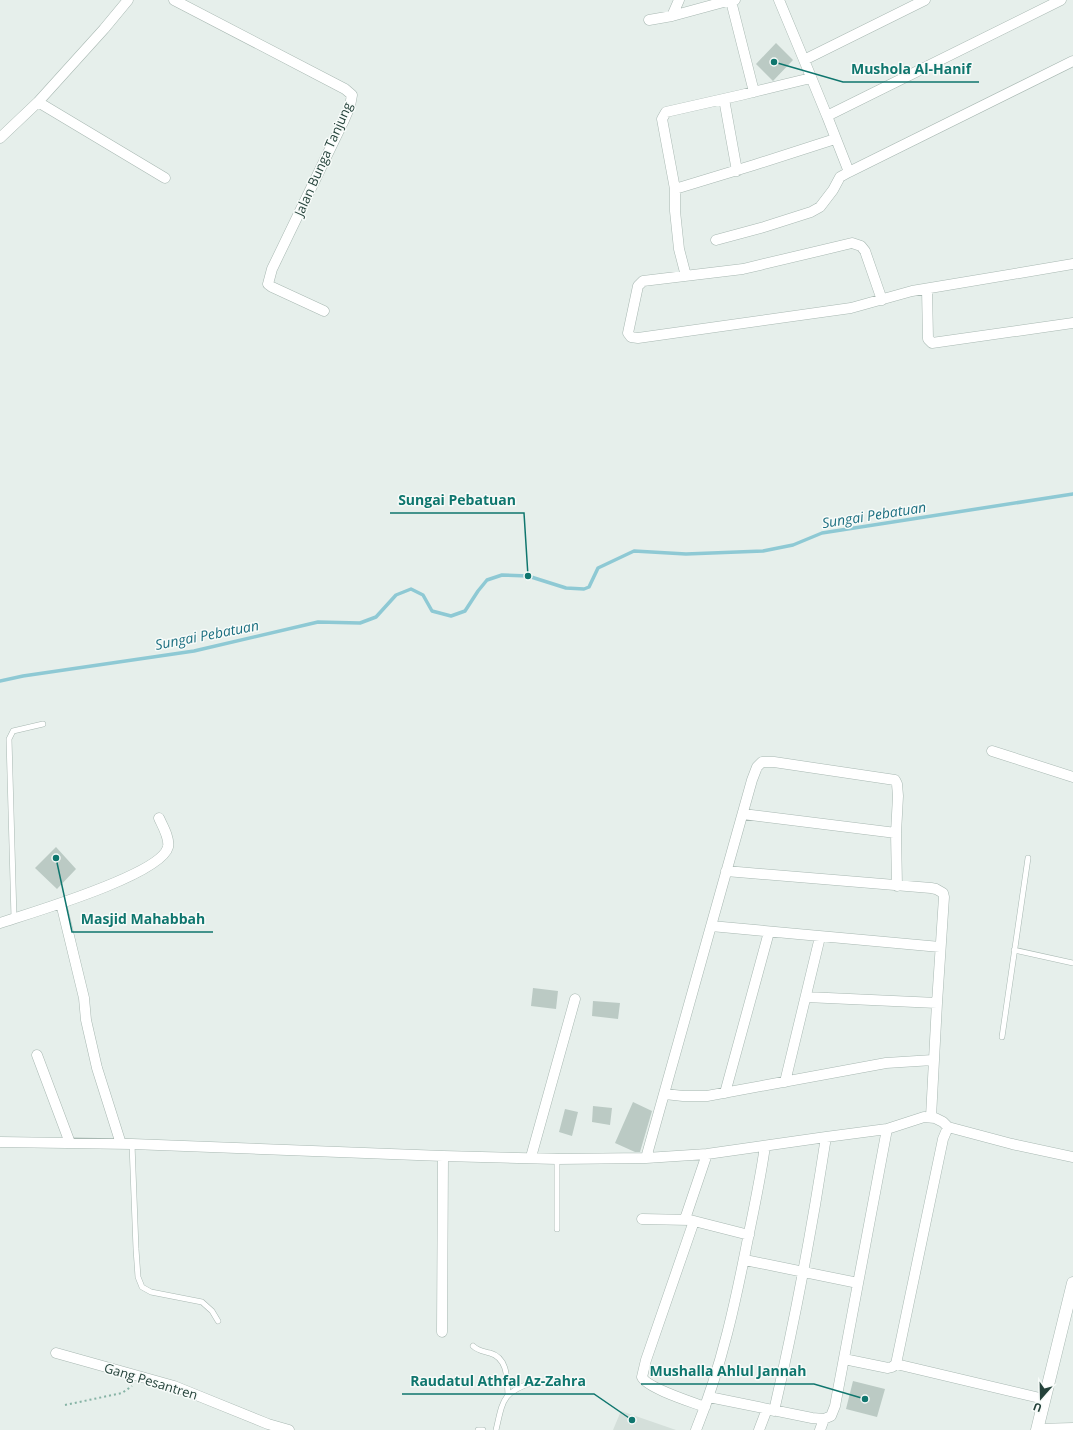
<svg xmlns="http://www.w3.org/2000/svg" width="1073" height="1430" viewBox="0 0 1073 1430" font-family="'Open Sans',sans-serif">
  <rect width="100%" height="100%" fill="#e6efeb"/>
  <path fill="#d4dfda" d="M621,1411L676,1430H613Z"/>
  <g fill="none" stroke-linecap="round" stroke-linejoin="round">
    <path stroke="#8ec9d4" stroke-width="3.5" d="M0,681L23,676L194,651L318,622L360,623L376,617L396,595L411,589L423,595L432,611L451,616L465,611L478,591L487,580L502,575L528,576L566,588L584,589L589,587L598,568L634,551L686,554L763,551L793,545L822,533L1073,494"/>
  </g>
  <path fill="#bbcac4" d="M776,43L793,60L773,81L756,64Z
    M56,847L76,869L57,889L35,868Z
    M533,988L558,991L556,1009L531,1006Z
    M593,1001L620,1003L618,1019L592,1016Z
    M633,1102L652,1111L640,1152H635L615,1143Z
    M593,1106L612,1108L610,1125L592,1122Z
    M565,1109L578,1112L572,1136L559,1132Z
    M853,1381L885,1389L877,1417L846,1409Z"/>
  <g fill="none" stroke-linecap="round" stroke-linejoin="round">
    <defs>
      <path id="service" d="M14,918L9,739L13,731L43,724
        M1014,950L1073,963
        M1002,1037L1028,858
        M132,1144L136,1249L138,1277L142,1287L151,1292L202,1302L212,1311L218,1321
        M557,1159V1229
        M473,1346C478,1351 483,1351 490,1353C508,1358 507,1379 508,1395
        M478,1430H483
        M496,1430C503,1400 502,1392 534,1382"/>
      <path id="minor" d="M174,0L345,89L352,95L350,106L344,120L272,269L268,284L272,287L324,311
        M735,0L731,1L754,92
        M779,0L804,60
        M1061,0L827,116L849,172L1073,61
        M672,16L679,0
        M649,20L672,16L731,0
        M724,99L737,171
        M38,102L165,178
        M827,116L804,60L925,0
        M0,138L38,102L104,29L128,0
        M675,189L662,119L666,112L741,95L811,78
        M716,240L764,227L811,212L820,207L833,190L840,177L849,172
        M686,276L679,249L675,211V189L754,165L835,139
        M927,289L928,339L932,343L1073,323
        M882,300L865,251L861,246L852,243L743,269L643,281L638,286L628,333L631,337L638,338L851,308L912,291L1073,264
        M992,751L1073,777
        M743,814L896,833
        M726,871L931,888L936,889L943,893L944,897L937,1003L806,997
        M897,886L896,833L898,796L897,784L895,780L774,762H762L757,767L752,780L711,926L940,947
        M61,903L84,998L86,1020L97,1068L121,1144
        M0,923C30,913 161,875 168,847C170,838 162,825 159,818
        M37,1055L70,1143
        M785,1082L820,937
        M725,1093L769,932
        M665,1094L683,1096H707L886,1063L933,1060
        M931,1117L937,1003
        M0,1142L132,1144L443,1156L557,1159L646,1158L707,1154L826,1137L887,1129L924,1117L935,1118L943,1122L948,1127L1012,1144L1073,1157
        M531,1157L575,999
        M646,1158L711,926
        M642,1219L690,1220L749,1235
        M685,1219L707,1154
        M694,1221L646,1360L642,1377C647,1388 692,1402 705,1407
        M745,1260L858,1283
        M442,1332L443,1156
        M56,1353L174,1386L268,1424L289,1430
        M844,1359L888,1368L892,1367L896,1364L943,1139L948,1127
        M896,1364L1044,1399
        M709,1397L812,1418L824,1419L831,1416L835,1406L887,1129
        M774,1411C795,1320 812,1229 826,1137
        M1037,1429L1073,1428
        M696,1430C722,1366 736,1300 749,1233C755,1204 761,1175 765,1146
        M759,1430L767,1409
        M820,1430L824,1419"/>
      <path id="tertiary" d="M1037,1430L1073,1283"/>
    </defs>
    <use href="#service" stroke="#a8b8b2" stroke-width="6"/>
    <use href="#minor" stroke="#a8b8b2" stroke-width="11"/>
    <use href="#tertiary" stroke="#a8b8b2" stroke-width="13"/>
    <path stroke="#86b3a5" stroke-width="2" stroke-dasharray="2 3" stroke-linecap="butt" d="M65,1405L122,1393L132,1386"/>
    <use href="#service" stroke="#fff" stroke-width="5"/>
    <use href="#minor" stroke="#fff" stroke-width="10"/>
    <use href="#tertiary" stroke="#fff" stroke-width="12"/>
  </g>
  <g text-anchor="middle" stroke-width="3" stroke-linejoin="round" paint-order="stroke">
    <g font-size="13" fill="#24423a" stroke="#f7fbf9">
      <text transform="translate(323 159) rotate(-66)" y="5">Jalan Bunga Tanjung</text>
      <text transform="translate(151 1381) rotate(17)" y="5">Gang Pesantren</text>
    </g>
    <g font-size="14" font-style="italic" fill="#1c6f80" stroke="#f7fbf9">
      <text transform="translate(874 515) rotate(-9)" y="5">Sungai Pebatuan</text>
      <text transform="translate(207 635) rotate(-11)" y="5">Sungai Pebatuan</text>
    </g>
  </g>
  <path fill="none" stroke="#0f766e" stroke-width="1.5" d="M774 62L843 82H979M528 576L524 513H390M56 858L72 932H213M865 1399L814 1384H641M632 1420L594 1394H402"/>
  <g fill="#0f766e" stroke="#f7fbf9" stroke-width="1.5">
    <circle cx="774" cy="62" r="4"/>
    <circle cx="528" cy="576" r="4"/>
    <circle cx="56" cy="858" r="4"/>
    <circle cx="865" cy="1399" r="4"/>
    <circle cx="632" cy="1420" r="4"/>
  </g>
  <g font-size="14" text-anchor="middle" font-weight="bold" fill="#0f766e" stroke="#f7fbf9" stroke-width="3" stroke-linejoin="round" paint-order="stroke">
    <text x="911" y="74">Mushola Al-Hanif</text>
    <text x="457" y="505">Sungai Pebatuan</text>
    <text x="143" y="924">Masjid Mahabbah</text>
    <text x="728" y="1376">Mushalla Ahlul Jannah</text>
    <text x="498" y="1386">Raudatul Athfal Az-Zahra</text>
  </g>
  <g transform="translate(1041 1398) rotate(200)" stroke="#f7fbf9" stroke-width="3" paint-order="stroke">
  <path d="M0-3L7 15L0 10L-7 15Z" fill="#24423a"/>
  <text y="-6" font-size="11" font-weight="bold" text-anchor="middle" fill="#24423a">U</text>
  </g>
</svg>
